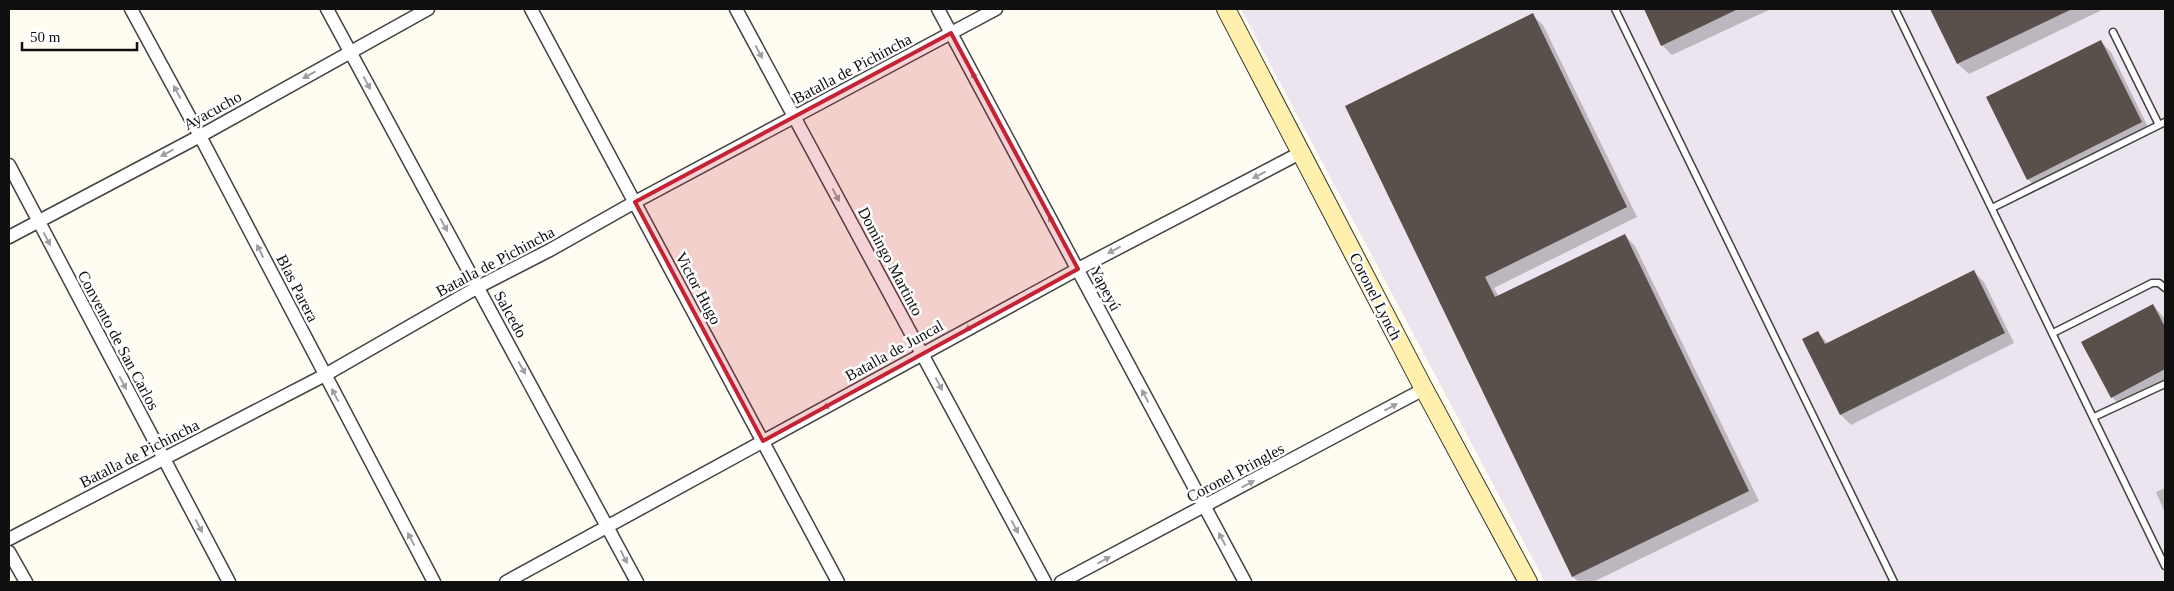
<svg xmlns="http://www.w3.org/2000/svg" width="2174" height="591" viewBox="0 0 2174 591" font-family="Georgia,serif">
  <rect width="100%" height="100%" fill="#fffcf2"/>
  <path fill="#ece4ee" d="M1241,9H2165V582H1545Z"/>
  <path fill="#0003" d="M1645,9H1771L1672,55L1662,45Z
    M1932,9H2104L1969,74L1958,64Z
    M1532,15L1543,25L1637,217L1494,288L1499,297L1625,235L1635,246L1759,501L1593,582H1579L1573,577L1346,107Z
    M2100,41L2111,52L2151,133L2039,190L2028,179L1988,98Z
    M1973,271L1984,282L2014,343L1851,425L1841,415L1818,333L1829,344Z
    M2153,305L2165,319V385L2122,407L2112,397Z
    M2165,488V513L2156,492Z"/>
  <path fill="#59504b" d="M1644,9H1738L1661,46Z
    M1930,9H2072L1957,64Z
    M1533,13L1627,207L1485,277L1495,297L1625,234L1749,491L1572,577L1345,106Z
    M2101,40L2142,122L2027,180L1986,97Z
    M1974,270L2005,333L1840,415L1802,339L1818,331L1825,344Z
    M2153,304L2165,327V369L2111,398L2081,342Z"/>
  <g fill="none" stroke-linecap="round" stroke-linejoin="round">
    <defs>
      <path id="service" d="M1615,9L1894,582
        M1895,9L2165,566
        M2113,32L2159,125
        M1992,208L2165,122
        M2053,333L2152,283H2159L2165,288
        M2094,417L2165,384"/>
      <path id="minor" d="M131,9L200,136L434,582
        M327,9L637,582
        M531,9L838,582
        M736,9L1045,582
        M938,9L1245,582
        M9,165L229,582
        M9,237L200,136L428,9
        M9,539L325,375L478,287L550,250L635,202L996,9
        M9,552L26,582
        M506,582L1078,269L1302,152
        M1061,582L1424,389"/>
      <path id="secondary" d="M1226,9L1424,389L1528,582"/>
    </defs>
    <use href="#service" stroke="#424242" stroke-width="9"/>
    <use href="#minor" stroke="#424242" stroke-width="15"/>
    <use href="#secondary" stroke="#313131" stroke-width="20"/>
    <use href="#service" stroke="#fff" stroke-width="6"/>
    <use href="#minor" stroke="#fff" stroke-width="12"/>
    <use href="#secondary" stroke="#fff1ad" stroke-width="18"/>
  </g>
  <defs><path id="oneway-solid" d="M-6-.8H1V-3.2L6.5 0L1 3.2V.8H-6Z" transform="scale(1.25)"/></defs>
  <g fill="#9f9f9f">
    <use href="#oneway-solid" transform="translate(759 52) rotate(62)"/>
    <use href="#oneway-solid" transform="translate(309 75) rotate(151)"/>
    <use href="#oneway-solid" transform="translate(975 78) rotate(-118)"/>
    <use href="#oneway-solid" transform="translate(367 83) rotate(62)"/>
    <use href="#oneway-solid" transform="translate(177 92) rotate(-118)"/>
    <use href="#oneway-solid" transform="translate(167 153) rotate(152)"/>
    <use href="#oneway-solid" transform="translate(1259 175) rotate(153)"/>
    <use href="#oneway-solid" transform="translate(836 195) rotate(62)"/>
    <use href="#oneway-solid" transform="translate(1052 222) rotate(-118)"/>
    <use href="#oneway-solid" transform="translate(444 225) rotate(62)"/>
    <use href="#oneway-solid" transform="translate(47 239) rotate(62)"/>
    <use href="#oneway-solid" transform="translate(1114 250) rotate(153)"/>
    <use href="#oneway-solid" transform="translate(260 251) rotate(-117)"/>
    <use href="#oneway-solid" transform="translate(971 327) rotate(151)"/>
    <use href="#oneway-solid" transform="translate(522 368) rotate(61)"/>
    <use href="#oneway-solid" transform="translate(123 383) rotate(62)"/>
    <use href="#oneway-solid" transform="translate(939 384) rotate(62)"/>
    <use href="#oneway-solid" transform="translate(335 395) rotate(-118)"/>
    <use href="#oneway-solid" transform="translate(1145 396) rotate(-118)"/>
    <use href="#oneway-solid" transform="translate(829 405) rotate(151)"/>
    <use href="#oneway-solid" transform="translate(1391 407) rotate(-28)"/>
    <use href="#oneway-solid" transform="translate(1248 484) rotate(-28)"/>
    <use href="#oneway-solid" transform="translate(199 526) rotate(62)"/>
    <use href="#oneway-solid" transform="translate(1015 527) rotate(62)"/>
    <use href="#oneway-solid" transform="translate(411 539) rotate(-118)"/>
    <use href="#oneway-solid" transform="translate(1222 539) rotate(-118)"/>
    <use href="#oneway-solid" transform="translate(624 557) rotate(63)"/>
    <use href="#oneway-solid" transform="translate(1104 560) rotate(-28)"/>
  </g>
  <path fill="#c52233" fill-opacity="0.2" stroke="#c52233" stroke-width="4" stroke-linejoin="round" d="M951,33L1078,269L763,441L635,202Z"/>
  <g text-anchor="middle" stroke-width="5" stroke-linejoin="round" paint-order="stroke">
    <g font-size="16" fill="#0f0f0f" stroke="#fff">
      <text transform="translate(852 68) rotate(-28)" y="6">Batalla de Pichincha</text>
      <text transform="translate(212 110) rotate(-29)" y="6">Ayacucho</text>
      <text transform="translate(495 261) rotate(-28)" y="6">Batalla de Pichincha</text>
      <text transform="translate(891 261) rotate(62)" y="6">Domingo Martinto</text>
      <text transform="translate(298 288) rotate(63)" y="6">Blas Parera</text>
      <text transform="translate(699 288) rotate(62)" y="6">Victor Hugo</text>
      <text transform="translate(1106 288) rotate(62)" y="6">Yapeyú</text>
      <text transform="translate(1376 296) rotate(63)" y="6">Coronel Lynch</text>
      <text transform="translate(511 314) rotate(61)" y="6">Salcedo</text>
      <text transform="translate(119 340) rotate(62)" y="6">Convento de San Carlos</text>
      <text transform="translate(894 350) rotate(-29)" y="6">Batalla de Juncal</text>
      <text transform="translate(139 453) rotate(-27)" y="6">Batalla de Pichincha</text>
      <text transform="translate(1235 472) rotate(-28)" y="6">Coronel Pringles</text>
    </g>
  </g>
  <rect width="2174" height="591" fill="none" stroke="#0f0f0f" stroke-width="20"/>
  <path d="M22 42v8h115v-8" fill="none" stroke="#0f0f0f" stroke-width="2.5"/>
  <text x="30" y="42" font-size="15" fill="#0f0f0f" stroke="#ffffff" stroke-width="4" paint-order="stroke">50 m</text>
</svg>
